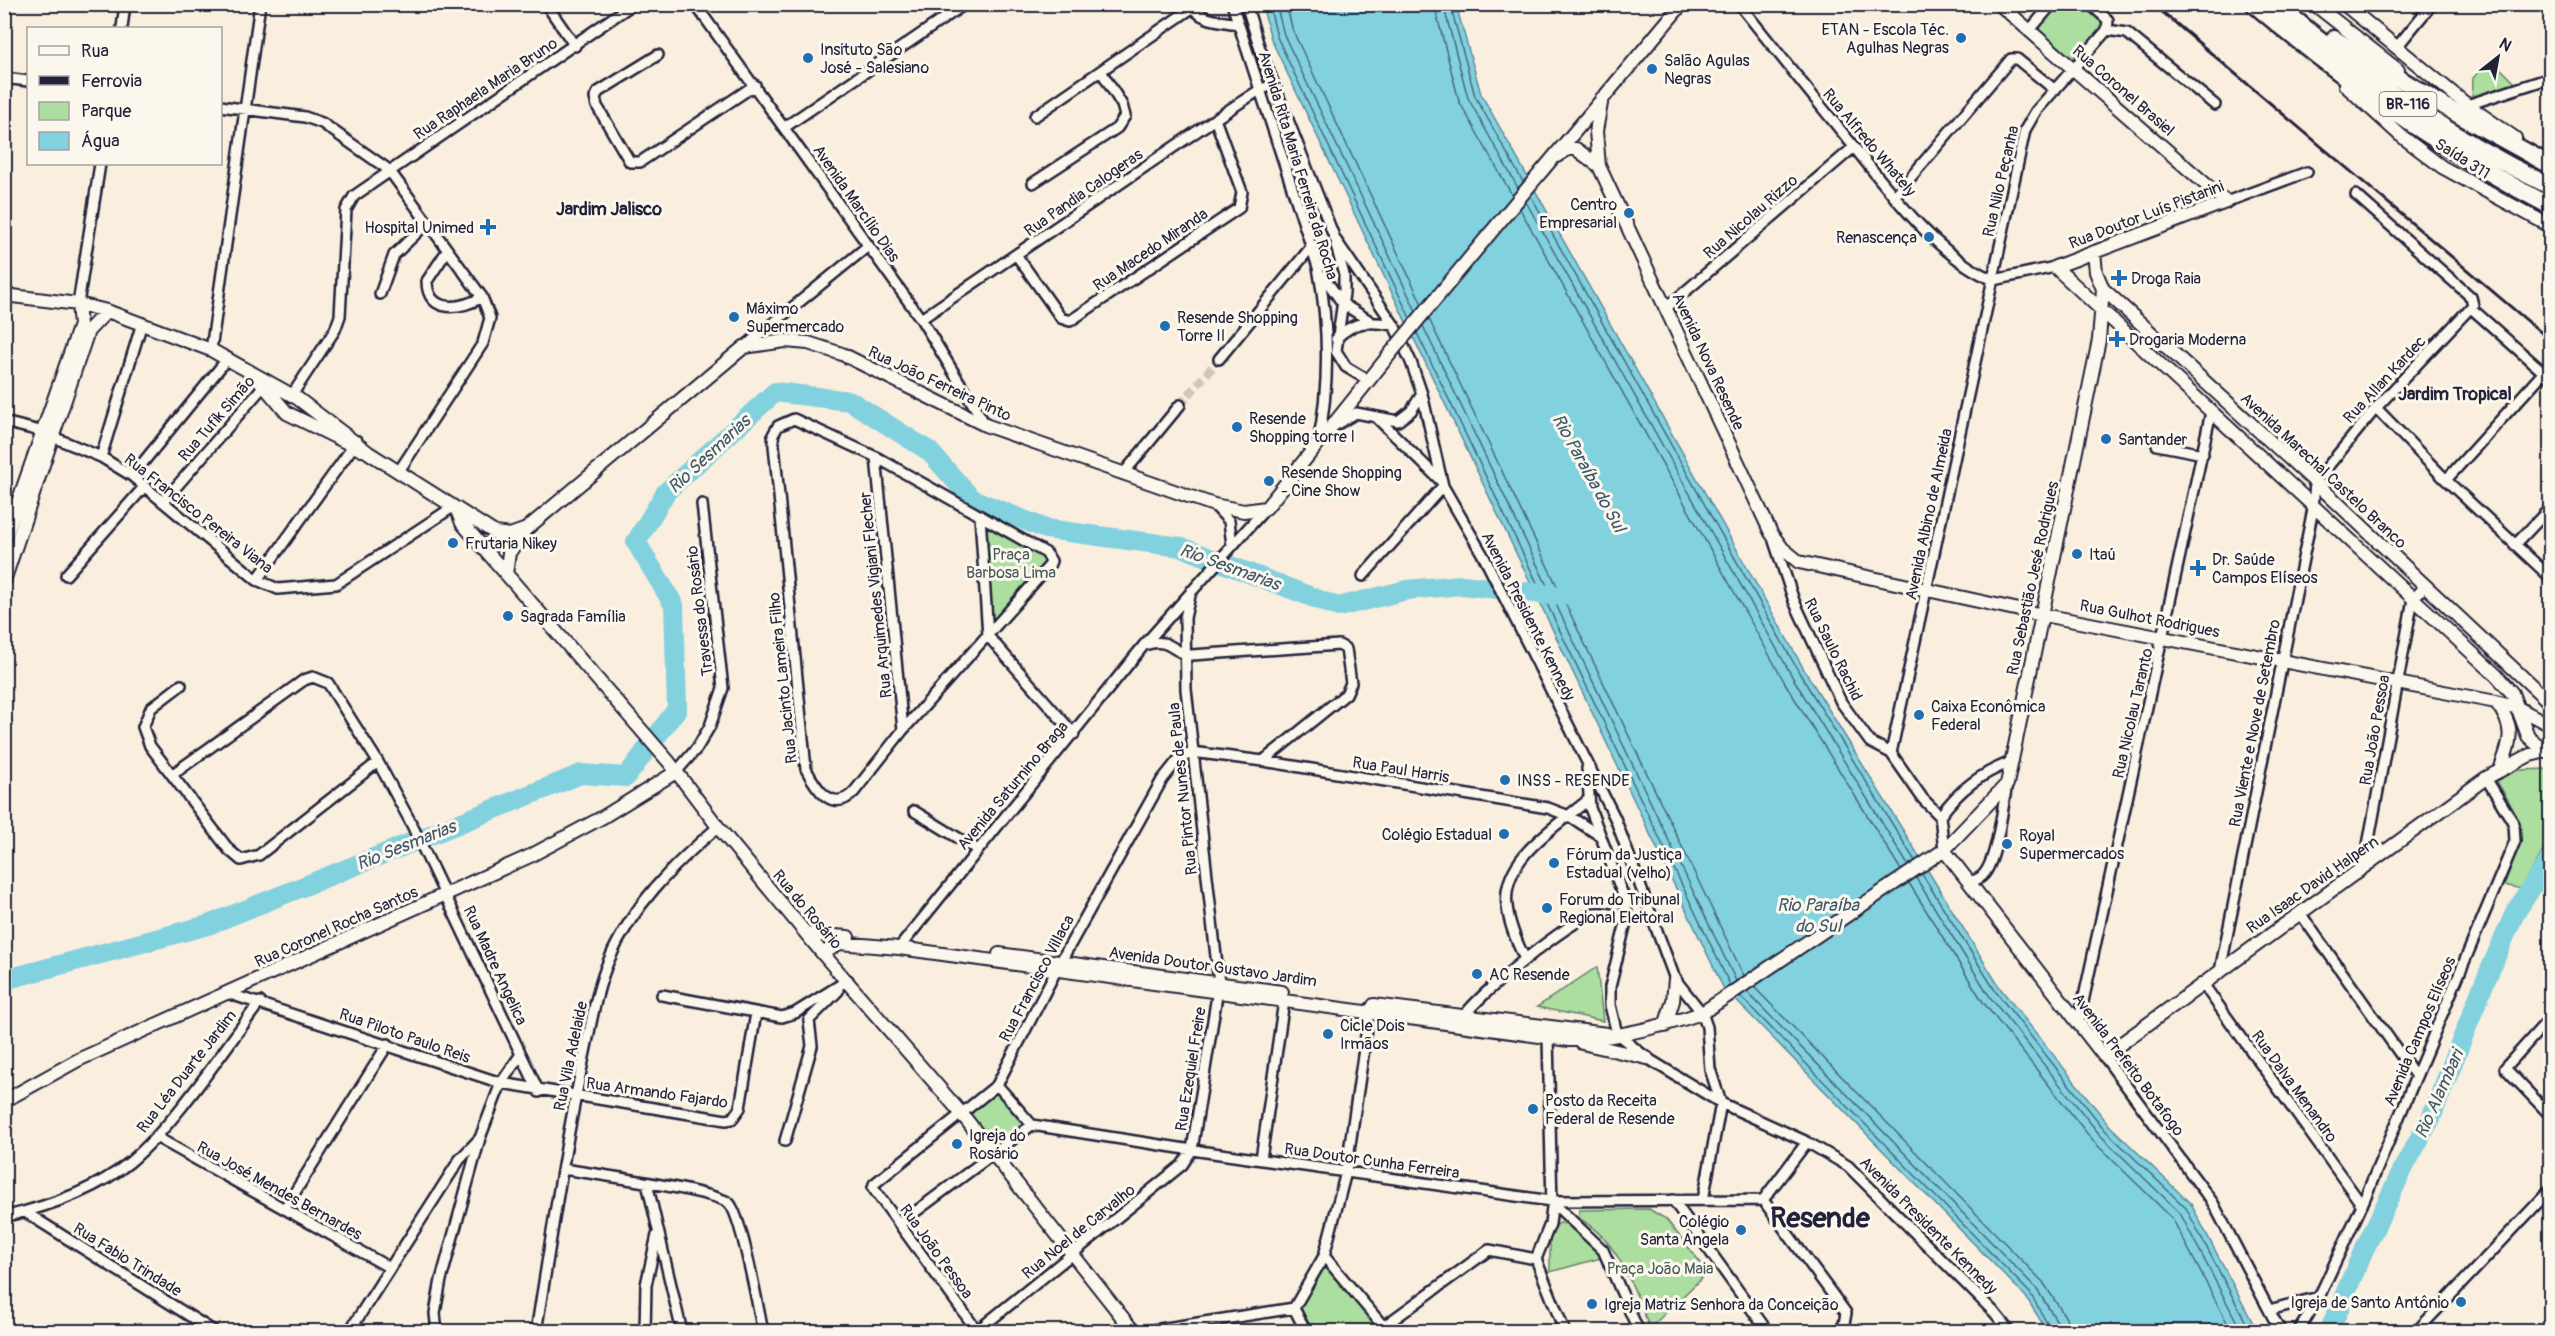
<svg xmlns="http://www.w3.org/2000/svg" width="2555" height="1336" viewBox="0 0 2555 1336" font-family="Pangolin,sans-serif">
  <rect width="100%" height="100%" fill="#faeede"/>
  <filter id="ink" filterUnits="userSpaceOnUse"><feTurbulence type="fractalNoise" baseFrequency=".0167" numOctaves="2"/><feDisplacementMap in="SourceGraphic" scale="12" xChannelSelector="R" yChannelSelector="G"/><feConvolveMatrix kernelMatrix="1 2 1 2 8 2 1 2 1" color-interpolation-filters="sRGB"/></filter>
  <g filter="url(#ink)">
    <path fill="#abde9f" stroke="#66806d" stroke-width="1.5" d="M2057,5H2085L2107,24L2074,64L2036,29Z
      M2491,59L2517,85L2472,101L2473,78Z
      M983,520L1040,552L1047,560L991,625Z
      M2550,769V839L2521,889L2504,885C2525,831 2527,830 2496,780L2518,770Z
      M1597,967L1603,1021L1537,1007Z
      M997,1087L1028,1122L995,1147L966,1114Z
      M1649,1209L1666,1219L1708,1272L1650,1328C1633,1288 1620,1242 1580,1219L1579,1210Z
      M1559,1223C1574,1222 1597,1245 1601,1258L1550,1272V1232Z
      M1326,1264L1377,1324L1367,1331H1311L1299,1310Z"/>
    <path fill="#82d1df" stroke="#5c8b9d" stroke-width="1.5" d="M1262,5H1456L1481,94L1805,671L2000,988L2110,1126L2191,1204L2257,1331H2047L2026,1297L1723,987L1271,39Z"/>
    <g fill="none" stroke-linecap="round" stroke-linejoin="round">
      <path stroke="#48687d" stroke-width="1.5" d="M1269,4L1277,37L1410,318
        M1276,4L1284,35L1416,311
        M1286,4L1293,31L1422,304
        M1434,4L1459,101L1512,195
        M1443,4L1468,98L1518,188
        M1450,4L1475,96L1523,182
        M1531,196L1800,674L1915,861
        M1526,202L1793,678L1908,865
        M1520,209L1785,683L1901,870
        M1429,319L1744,976
        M1423,326L1736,981
        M1417,333L1730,985
        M1922,874L1996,992L2105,1130L2186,1208L2251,1332
        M1916,878L1990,997L2100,1135L2180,1213L2242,1332
        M1909,883L1983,1002L2093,1141L2172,1218L2232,1332
        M1754,987L2043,1282L2066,1318L2069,1332
        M1747,992L2036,1288L2058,1323L2060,1332
        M1740,996L2030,1293L2052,1332"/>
      <path stroke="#82d1df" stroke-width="20" d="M4,980L208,925L581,774L626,777L677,709L674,605L636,542L666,492L775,392L850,401L929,451L972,499L1046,529L1181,547L1338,607L1407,590L1462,585L1561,596
        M2329,1332L2362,1254L2405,1165L2431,1118L2483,986L2515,913L2550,859"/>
      <path stroke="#cfc5bd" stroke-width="9" stroke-dasharray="9 4.5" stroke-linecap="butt" d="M1180,405L1219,359"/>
      <defs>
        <path id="street" d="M546,4L575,46
          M695,4L921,319L985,424
          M1192,4C1197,21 1223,21 1238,24
          M1232,4L1318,267C1329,326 1330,384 1318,443
          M1246,4L1260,49L1335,239L1394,325L1411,362L1422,394L1443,486L1484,557L1615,818L1675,979L1702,1013L1707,1027L1710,1069L1721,1103
          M1739,4C1773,47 1808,90 1842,132C1882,181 1935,257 1994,280
          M122,28L125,4
          M2030,30L2052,4
          M2107,30L2127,33L2215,105
          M2396,48L2432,4
          M658,55L598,92L595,98L597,106L630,162H640L755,85
          M4,78L28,81
          M2467,105L2550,78
          M220,106L305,117L322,123L389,170L482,297L490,318L483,343L399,471
          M1035,116L1192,8
          M785,127L965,4
          M1033,183L1117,128L1125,116L1122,105L1101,71
          M1894,197L2011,59H2017L2055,90
          M2226,202L2307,172
          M1336,245L1344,275V293L1336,351L1346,367L1368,380
          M447,251L427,281C427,315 463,309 482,297
          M1017,256L1061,318L1070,321L1239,208L1242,192L1215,119
          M1323,276L1343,304L1370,321
          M1994,280L2055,267
          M380,294L394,255L426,224
          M78,304L100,164
          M1666,308L1854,147
          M2471,308L2550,378
          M921,319L1215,119L1261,89L1274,85
          M1336,339C1354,320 1369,321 1394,325
          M744,347L868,246
          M211,350L260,4
          M1219,359L1312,246
          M292,395L335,330L340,316L346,210L354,196L633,4
          M2376,408L2446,480L2550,577
          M1377,418L1442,482
          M794,419L876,457L1046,553L1051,561L1049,566L903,730L854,792C832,814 816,788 806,769L773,435L778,426Z
          M4,422L44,432
          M1336,425L1356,413L1398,421L1411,411L1422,394
          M53,437L101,457L132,476L257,580L278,589L336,584L453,507
          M2157,445L2203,454
          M101,457L142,323
          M876,457L903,730
          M1123,474L1180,405
          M132,476L228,358
          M2446,480L2544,372
          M163,502L267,382
          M1214,505L1229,521L1232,545
          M980,516L988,636L1074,734
          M1774,541L1794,601L1841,702L1870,742L1891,753L1923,799L1940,816
          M2515,545L2550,508
          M66,575L144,487
          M1363,576L1443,486
          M257,580L357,441
          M1145,645C1171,636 1172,654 1192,655L1339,645L1346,649L1351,683L1346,694L1263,761
          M181,685L151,708L143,727L150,746L229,850L241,860L259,855L378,762
          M1891,753L2025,130L2036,111L2107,30L2108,20L2090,4
          M1587,768L1590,808L1626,903L1627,918L1610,987V1005L1617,1034L1647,1058L1721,1103L1807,1142L1848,1166L1994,1312L2010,1332
          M676,772L697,748L710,726L723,688L702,504
          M173,774L304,680L313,677L328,683L378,762L410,821L539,1092
          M914,811L978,850
          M1944,850L1940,816C1960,789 1980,774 2011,762
          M2364,867L2413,599L2425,586
          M1969,882C1973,881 1979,879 1982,876C1997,863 2003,804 2007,784
          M2300,913L2415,1075
          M899,948L1144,645L1266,508
          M1525,959C1517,943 1509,924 1507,906C1501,858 1557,826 1588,800
          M2220,971L2313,509L2315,482L2376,408L2473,305L2471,297L2356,195
          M2203,984L2362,1205
          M227,993L501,1083L726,1120L732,1119L740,1108L756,1013
          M662,995L782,1017L795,1013L848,980
          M2550,1018L2505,1068L2550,1115
          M1462,1020C1469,1001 1574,917 1595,913C1604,911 1617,916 1627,918
          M2079,1020L2211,412
          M1548,1037L1552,1207L1550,1224L1536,1259L1565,1332
          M2104,1056L2213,1203L2269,1310
          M997,1085L1032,1125L1192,1150L1551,1201L1763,1200
          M156,1137L390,1268
          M785,1141L812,1046L809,1020L838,991
          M1261,1159L1284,1001
          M563,1169C589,1173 716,1191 729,1203C742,1216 758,1308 763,1332
          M647,1183L682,1332
          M1673,1200L1768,1332
          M1703,1200L1721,1103
          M1763,1200L1846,1313L1844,1324L1838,1332
          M1763,1200L1807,1142
          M1551,1201L1603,1250L1639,1332
          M285,1208L388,1044
          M25,1212L215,1332
          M4,1217C46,1207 96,1190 130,1162C177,1122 222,1052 260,1002
          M899,1224L1032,1125
          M1324,1256L1383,1326
          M1294,1308L1324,1256L1346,1172L1370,1008
          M1294,1308L1306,1332
          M977,1331L1182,1165L1192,1150L1219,983L1186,689L1185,618L1191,591
          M349,1332L460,1159L480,1138L501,1083L521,1054
          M437,1332L435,1313L441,1280L480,1138
          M536,1332C551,1240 564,1148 584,1057C591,1025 596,990 609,960C632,906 674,864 718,827
          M645,1332L646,1285L657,1235
          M978,1332L873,1188L874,1184L997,1085L1061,961L1162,780L1178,760L1192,752L1263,761L1548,808L1569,816L1599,835
          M1140,1332L1294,1308
          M1376,1332L1489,1250L1536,1259
          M2281,1332L2269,1310L2319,1297
          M2298,1332L2319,1297L2362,1205L2515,841L2514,824L2486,778
          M2416,1332L2550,1190"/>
        <path id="secondary" d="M1999,4L2226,202L2055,267L2497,676L2512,693L2528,736L2544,751
          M2314,4L2398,70
          M2344,4L2467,105L2515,138
          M2345,85L2400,135L2442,167L2550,226
          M1602,98L1596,131L1599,166L1771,533L1783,549L1799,562L2033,613L2496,702L2518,708L2550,725
          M1557,156L1568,149H1576L1599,166
          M1541,172L1682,4
          M2094,252L2096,272L2103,289L2315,482L2550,703
          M4,295L78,304L107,311L211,350L297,398L369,453L495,533L510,535L524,530
          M254,374L287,413L362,450
          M457,510L462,523L669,762L718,827L823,954L961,1113L1134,1332
          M4,542L80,325L78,304
          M506,574L509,553L525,530L744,347L785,341L808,343L842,354L985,425L1214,505L1244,511L1266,508L1394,349
          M4,581L88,331L107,311
          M2496,702C2516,729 2511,740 2500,770
          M1944,850L2104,1056L2486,778L2530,755L2550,750
          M807,934L848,937
          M823,954L839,943L899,948L1569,1040C1614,1039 1660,1027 1702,1013L1944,850L2007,784L2099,340L2103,289
          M999,954L1282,992
          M1374,1005L1607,1034
          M1665,1026L1673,1001L1675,979
          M1582,1043L1647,1058
          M4,1101L78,1060L530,856L603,817L676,772"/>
        <path id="highway" d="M2254,4C2346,82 2444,151 2550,206
          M2276,4C2360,75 2451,138 2550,186
          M2334,39L2459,115L2550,165"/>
      </defs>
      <use href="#street" stroke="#22223b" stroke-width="14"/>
      <use href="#secondary" stroke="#22223b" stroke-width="16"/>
      <use href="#highway" stroke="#22223b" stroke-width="21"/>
      <use href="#street" stroke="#fbf7ec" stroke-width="9"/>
      <use href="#secondary" stroke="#fbf7ec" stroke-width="12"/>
      <use href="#highway" stroke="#fbf7ec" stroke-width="16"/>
      <path stroke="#22223b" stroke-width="3" d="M2153,4L2550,340"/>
      <defs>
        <path id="secondary-bridge" d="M1394,349L1541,172"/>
      </defs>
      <use href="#secondary-bridge" stroke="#22223b" stroke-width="16" stroke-linecap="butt"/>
      <use href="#secondary-bridge" stroke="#fbf7ec" stroke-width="12"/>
    </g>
  </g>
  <g fill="#1f6fb2" stroke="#fbf7ec" stroke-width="2">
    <circle cx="1961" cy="38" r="6"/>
    <circle cx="808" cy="58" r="6"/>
    <circle cx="1652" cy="69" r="6"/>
    <circle cx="1629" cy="213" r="6"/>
    <path d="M485 218h6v6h6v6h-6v6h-6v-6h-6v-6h6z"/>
    <circle cx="1929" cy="237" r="6"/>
    <path d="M2116 269h6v6h6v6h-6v6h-6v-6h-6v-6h6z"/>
    <circle cx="734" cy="317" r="6"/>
    <circle cx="1165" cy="326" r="6"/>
    <path d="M2114 330h6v6h6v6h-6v6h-6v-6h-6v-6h6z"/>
    <circle cx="1237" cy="427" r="6"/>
    <circle cx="2106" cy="439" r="6"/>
    <circle cx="1269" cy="481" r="6"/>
    <circle cx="453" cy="543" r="6"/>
    <circle cx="2077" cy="554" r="6"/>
    <path d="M2195 559h6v6h6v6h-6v6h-6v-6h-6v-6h6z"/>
    <circle cx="508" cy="616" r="6"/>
    <circle cx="1919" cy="715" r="6"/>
    <circle cx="1505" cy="780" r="6"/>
    <circle cx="1504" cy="834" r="6"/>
    <circle cx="2007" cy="844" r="6"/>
    <circle cx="1554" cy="863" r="6"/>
    <circle cx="1547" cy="908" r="6"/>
    <circle cx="1477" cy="974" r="6"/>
    <circle cx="1328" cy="1034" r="6"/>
    <circle cx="1533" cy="1109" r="6"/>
    <circle cx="957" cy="1144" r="6"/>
    <circle cx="1741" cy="1230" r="6"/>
    <circle cx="2461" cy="1302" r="6"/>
    <circle cx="1592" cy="1304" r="6"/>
  </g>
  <g text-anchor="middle" stroke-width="6" stroke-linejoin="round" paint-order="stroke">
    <rect fill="#fbf7ec" stroke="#636270" stroke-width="1.5" x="2379.5" y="92" width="57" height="24" rx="4.5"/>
    <g font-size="15" font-weight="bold" fill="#22223b">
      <text x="2408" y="109">BR-116</text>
    </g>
    <g font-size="16" fill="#22223b" stroke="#fbf7ec" text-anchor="start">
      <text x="1949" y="35" text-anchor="end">ETAN - Escola Téc.<tspan x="1949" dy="18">Agulhas Negras</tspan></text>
      <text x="820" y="55">Insituto São<tspan x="820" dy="18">José - Salesiano</tspan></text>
      <text x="1664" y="66">Salão Agulas<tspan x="1664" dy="18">Negras</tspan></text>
      <text x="1617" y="210" text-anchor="end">Centro<tspan x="1617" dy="18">Empresarial</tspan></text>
      <text x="474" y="233" text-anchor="end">Hospital Unimed</text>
      <text x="1917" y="243" text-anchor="end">Renascença</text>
      <text x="2131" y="284">Droga Raia</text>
      <text x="746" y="314">Máximo<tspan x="746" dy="18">Supermercado</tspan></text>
      <text x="1177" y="323">Resende Shopping<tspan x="1177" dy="18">Torre II</tspan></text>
      <text x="2129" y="345">Drogaria Moderna</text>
      <text x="1249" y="424">Resende<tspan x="1249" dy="18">Shopping torre I</tspan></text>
      <text x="2118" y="445">Santander</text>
      <text x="1281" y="478">Resende Shopping<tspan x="1281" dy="18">- Cine Show</tspan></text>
      <text x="465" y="549">Frutaria Nikey</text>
      <text x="2089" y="560">Itaú</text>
      <text x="2212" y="565">Dr. Saúde<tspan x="2212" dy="18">Campos Elíseos</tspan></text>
      <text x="520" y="622">Sagrada Família</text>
      <text x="1931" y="712">Caixa Econômica<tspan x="1931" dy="18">Federal</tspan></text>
      <text x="1517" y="786">INSS - RESENDE</text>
      <text x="1492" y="840" text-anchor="end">Colégio Estadual</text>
      <text x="2019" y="841">Royal<tspan x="2019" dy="18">Supermercados</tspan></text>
      <text x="1566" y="860">Fórum da Justiça<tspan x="1566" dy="18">Estadual (velho)</tspan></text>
      <text x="1559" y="905">Forum do Tribunal<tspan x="1559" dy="18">Regional Eleitoral</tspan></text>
      <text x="1489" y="980">AC Resende</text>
      <text x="1340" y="1031">Cicle Dois<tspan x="1340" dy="18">Irmãos</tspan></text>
      <text x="1545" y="1106">Posto da Receita<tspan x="1545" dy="18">Federal de Resende</tspan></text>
      <text x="969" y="1141">Igreja do<tspan x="969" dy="18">Rosário</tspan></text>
      <text x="1729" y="1227" text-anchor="end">Colégio<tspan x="1729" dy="18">Santa Angela</tspan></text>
      <text x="2449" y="1308" text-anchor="end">Igreja de Santo Antônio</text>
      <text x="1604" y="1310">Igreja Matriz Senhora da Conceição</text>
    </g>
    <g font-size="16" fill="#22223b" stroke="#fbf7ec">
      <text transform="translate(485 88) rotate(-34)" y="6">Rua Raphaela Maria Bruno</text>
      <text transform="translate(2124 90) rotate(41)" y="6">Rua Coronel Brasiel</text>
      <text transform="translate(1870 142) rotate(50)" y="6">Rua Alfredo Whately</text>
      <text transform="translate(2463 158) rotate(32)" y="6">Saída 311</text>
      <text transform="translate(1299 165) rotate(73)" y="6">Avenida Rita Maria Ferreira da Rocha</text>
      <text transform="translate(2000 181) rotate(-77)" y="6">Rua Nilo Peçanha</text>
      <text transform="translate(1083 192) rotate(-35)" y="6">Rua Pandia Calogeras</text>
      <text transform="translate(857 203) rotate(55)" y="6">Avenida Marcílio Dias</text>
      <text transform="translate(2146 214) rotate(-21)" y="6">Rua Doutor Luís Pistarini</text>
      <text transform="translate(1750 216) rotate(-41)" y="6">Rua Nicolau Rizzo</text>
      <text transform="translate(1150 249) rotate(-34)" y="6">Rua Macedo Miranda</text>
      <text transform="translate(1709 361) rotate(65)" y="6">Avenida Nova Resende</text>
      <text transform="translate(2384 379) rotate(-47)" y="6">Rua Allan Kardec</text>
      <text transform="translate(940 383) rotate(25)" y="6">Rua João Ferreira Pinto</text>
      <text transform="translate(216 418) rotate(-49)" y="6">Rua Tufik Simão</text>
      <text transform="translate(2324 470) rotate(43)" y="6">Avenida Marechal Castelo Branco</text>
      <text transform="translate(199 513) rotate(38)" y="6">Rua Francisco Pereira Viana</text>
      <text transform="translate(1928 514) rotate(-78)" y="6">Avenida Albino de Almeida</text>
      <text transform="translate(2032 578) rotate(-78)" y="6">Rua Sebastião Jesé Rodrigues</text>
      <text transform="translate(875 595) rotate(-96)" y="6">Rua Arquimedes Vigiani Flecher</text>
      <text transform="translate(699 611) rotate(-97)" y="6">Travessa do Rosário</text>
      <text transform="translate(1529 616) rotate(63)" y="6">Avenida Presidente Kennedy</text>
      <text transform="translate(2150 618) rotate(11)" y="6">Rua Gulhot Rodrigues</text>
      <text transform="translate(1834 649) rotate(64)" y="6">Rua Saulo Rachid</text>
      <text transform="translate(782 678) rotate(-96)" y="6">Rua Jacinto Lameira Filho</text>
      <text transform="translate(2132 713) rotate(-77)" y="6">Rua Nicolau Taranto</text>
      <text transform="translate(2254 723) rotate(-79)" y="6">Rua Viente e Nove de Setembro</text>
      <text transform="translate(2374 730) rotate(-80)" y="6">Rua João Pessoa</text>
      <text transform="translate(1401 769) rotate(9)" y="6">Rua Paul Harris</text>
      <text transform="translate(1012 785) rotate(-50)" y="6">Avenida Saturnino Braga</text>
      <text transform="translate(1182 789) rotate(-96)" y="6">Rua Pintor Nunes de Paula</text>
      <text transform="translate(2312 884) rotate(-35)" y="6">Rua Isaac David Halpern</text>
      <text transform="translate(808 909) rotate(50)" y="6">Rua do Rosário</text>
      <text transform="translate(336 926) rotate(-24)" y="6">Rua Coronel Rocha Santos</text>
      <text transform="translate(496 965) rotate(65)" y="6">Rua Madre Angelica</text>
      <text transform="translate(1213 966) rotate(8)" y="6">Avenida Doutor Gustavo Jardim</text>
      <text transform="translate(1036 978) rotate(-62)" y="6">Rua Francisco Villaca</text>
      <text transform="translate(2419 1031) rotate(-67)" y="6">Avenida Campos Elíseos</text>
      <text transform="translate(405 1035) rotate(19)" y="6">Rua Piloto Paulo Reis</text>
      <text transform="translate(570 1056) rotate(-78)" y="6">Rua Vila Adelaide</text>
      <text transform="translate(2129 1064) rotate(53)" y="6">Avenida Prefeito Botafogo</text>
      <text transform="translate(1190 1069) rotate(-81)" y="6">Rua Ezequiel Freire</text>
      <text transform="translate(186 1071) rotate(-52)" y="6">Rua Léa Duarte Jardim</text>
      <text transform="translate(2295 1086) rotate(54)" y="6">Rua Dalva Menandro</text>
      <text transform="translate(657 1092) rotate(8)" y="6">Rua Armando Fajardo</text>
      <text transform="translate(1372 1160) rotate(8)" y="6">Rua Doutor Cunha Ferreira</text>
      <text transform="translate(280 1190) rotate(29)" y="6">Rua José Mendes Bernardes</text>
      <text transform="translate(1929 1225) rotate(45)" y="6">Avenida Presidente Kennedy</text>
      <text transform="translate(1078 1231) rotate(-39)" y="6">Rua Noel de Carvalho</text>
      <text transform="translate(937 1251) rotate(54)" y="6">Rua João Pessoa</text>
      <text transform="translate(128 1259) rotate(32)" y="6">Rua Fabio Trindade</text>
    </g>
    <g font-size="16" fill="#4b5a59" stroke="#fbf7ec">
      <text x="1011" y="560">Praça<tspan x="1011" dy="18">Barbosa Lima</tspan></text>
      <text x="1660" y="1274">Praça João Maia</text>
    </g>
    <g font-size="18" font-weight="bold" fill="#22223b" stroke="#fbf7ec">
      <text x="609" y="215">Jardim Jalisco</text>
      <text x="2455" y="400">Jardim Tropical</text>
    </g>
    <g font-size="18" font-style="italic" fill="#3f576c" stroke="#fbf7ec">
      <text transform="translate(709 454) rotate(-43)" y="6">Rio Sesmarias</text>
      <text transform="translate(1589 473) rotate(61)" y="6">Rio Paraíba do Sul</text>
      <text transform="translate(1230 567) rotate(20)" y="6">Rio Sesmarias</text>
      <text transform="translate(406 845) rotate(-22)" y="6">Rio Sesmarias</text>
      <text x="1818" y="911">Rio Paraíba<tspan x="1818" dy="21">do Sul</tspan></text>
      <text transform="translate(2439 1094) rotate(-66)" y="6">Rio Alambari</text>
    </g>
    <g font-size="28" font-weight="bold" fill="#22223b" stroke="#fbf7ec">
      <text x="1820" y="1227">Resende</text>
    </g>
  </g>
  <rect width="2555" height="1336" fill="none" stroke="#fbf7ec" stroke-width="24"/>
  <rect x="12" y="12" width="2531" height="1312" fill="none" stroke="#22223b" stroke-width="2" filter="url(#ink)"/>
  <rect x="27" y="27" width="195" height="138" fill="#fbf7ec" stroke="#a4a2a5" stroke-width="1.5"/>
  <rect x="39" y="46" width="30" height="9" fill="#fbf7ec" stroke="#a4a2a5" stroke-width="1.5"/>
  <text x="81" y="57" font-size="18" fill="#22223b">Rua</text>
  <rect x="39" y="76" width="30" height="9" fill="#22223b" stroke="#a4a2a5" stroke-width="1.5"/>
  <text x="81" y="87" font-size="18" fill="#22223b">Ferrovia</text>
  <rect x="39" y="102" width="30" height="18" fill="#abde9f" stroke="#a4a2a5" stroke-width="1.5"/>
  <text x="81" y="117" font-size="18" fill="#22223b">Parque</text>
  <rect x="39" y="132" width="30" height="18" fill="#82d1df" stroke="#a4a2a5" stroke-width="1.5"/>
  <text x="81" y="147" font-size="18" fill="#22223b">Água</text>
  <g transform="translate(2498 57) rotate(31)" stroke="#fbf7ec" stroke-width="4.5" paint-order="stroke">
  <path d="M0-4.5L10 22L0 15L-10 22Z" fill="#22223b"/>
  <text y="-9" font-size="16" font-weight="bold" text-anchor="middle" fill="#22223b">N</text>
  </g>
</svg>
